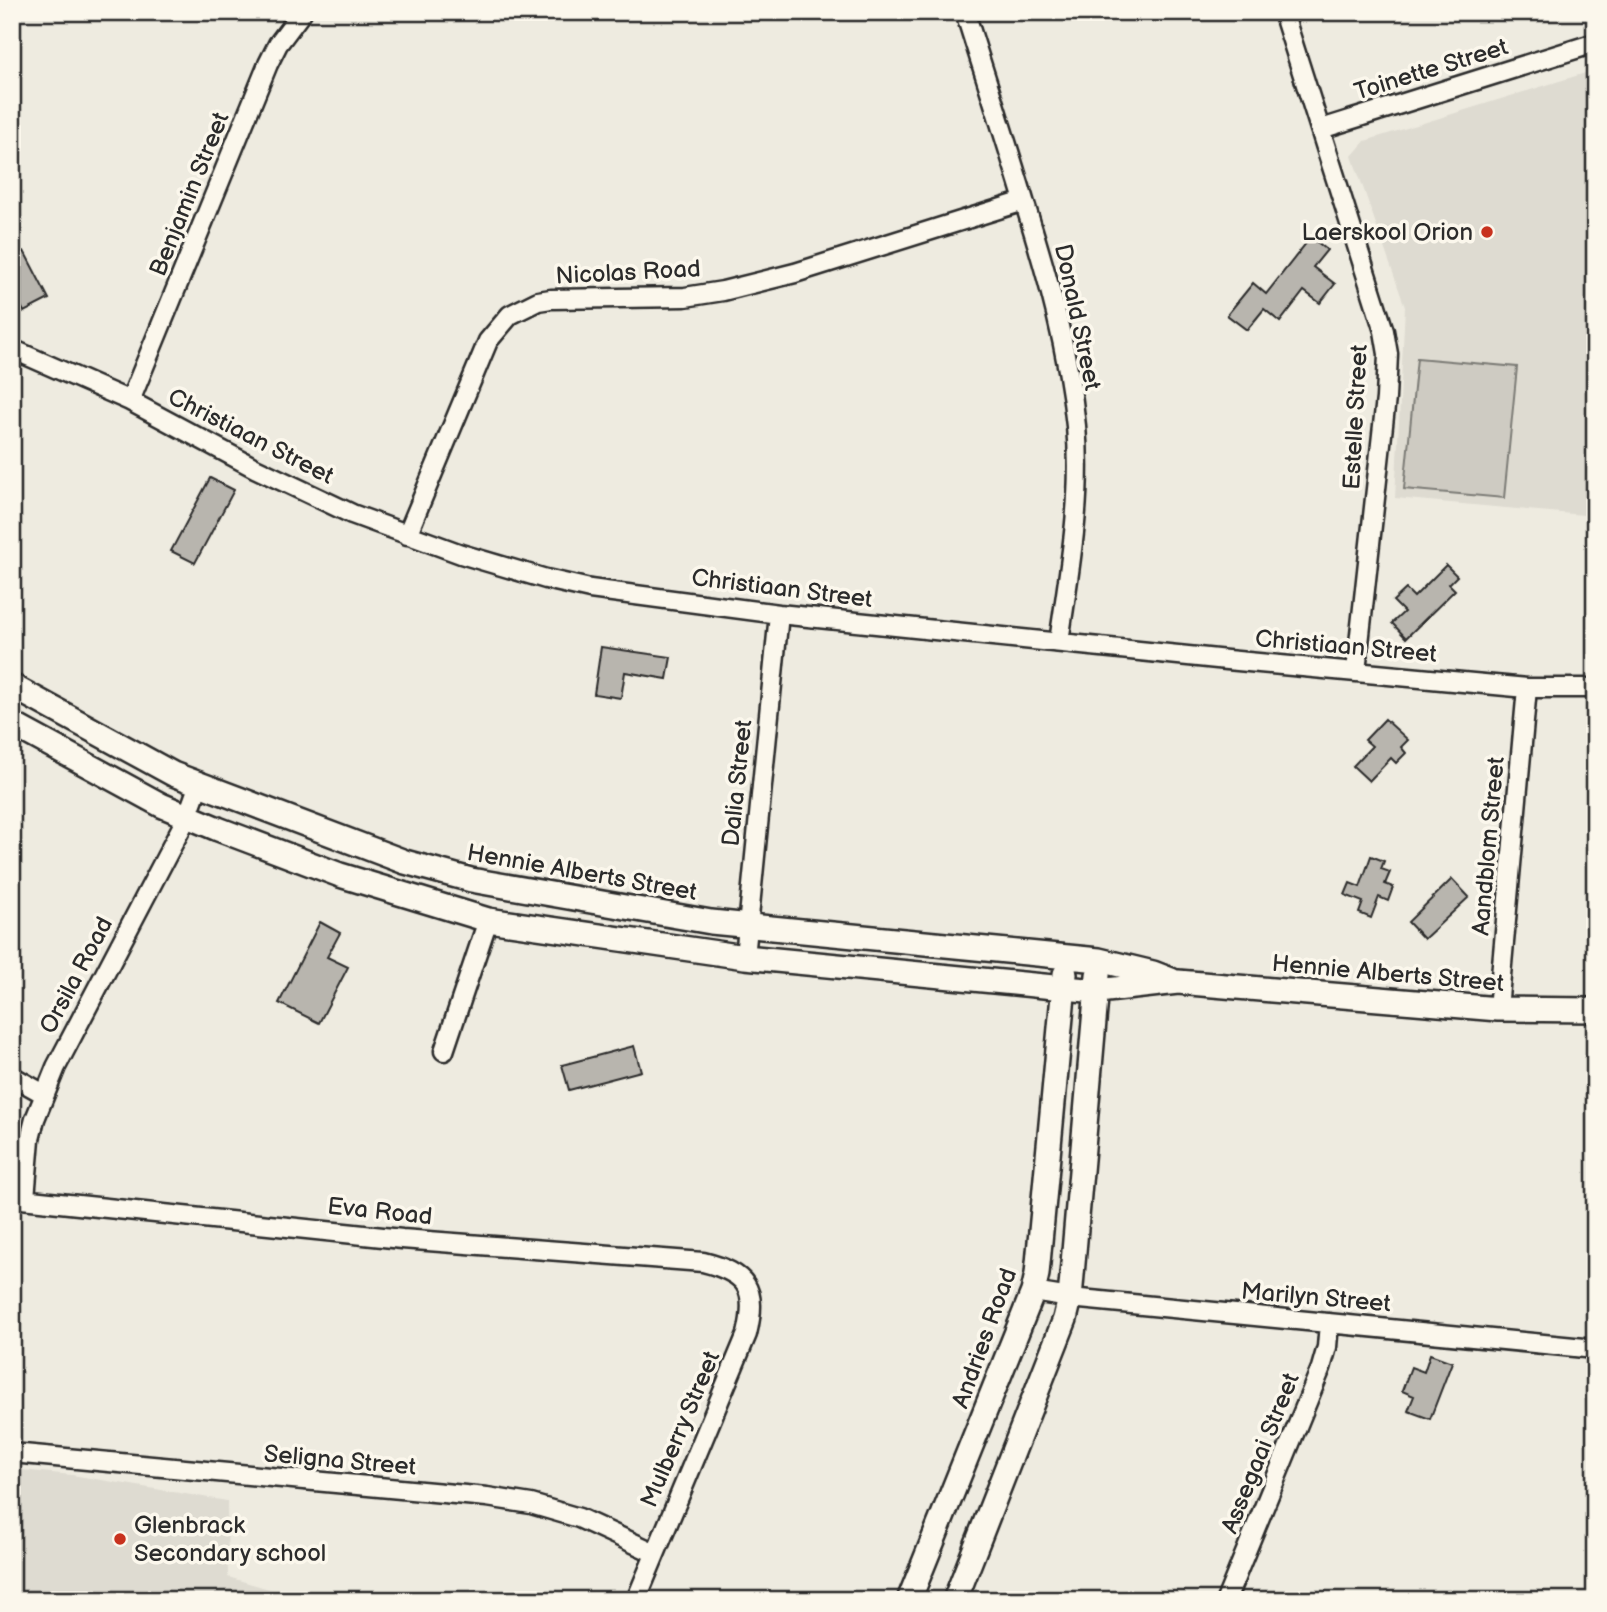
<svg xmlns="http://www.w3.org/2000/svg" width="1607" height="1612" viewBox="0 0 1607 1612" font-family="'Balsamiq Sans',sans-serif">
  <rect width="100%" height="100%" fill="#eeebe0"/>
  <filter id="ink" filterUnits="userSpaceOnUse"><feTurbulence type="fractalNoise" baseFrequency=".0143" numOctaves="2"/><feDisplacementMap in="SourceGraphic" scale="14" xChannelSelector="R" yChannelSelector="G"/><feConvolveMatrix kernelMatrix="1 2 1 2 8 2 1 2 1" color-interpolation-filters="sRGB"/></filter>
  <g filter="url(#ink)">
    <path fill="#dedbd1" d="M1595,70V516L1395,498L1405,307L1352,156L1365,141Z
      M12,1469L72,1475L227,1501L228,1577L307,1600H12Z"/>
    <path fill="#cecbc2" stroke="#7c7b76" stroke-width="2" d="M1417,358L1517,367L1504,498L1404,489Z"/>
    <path fill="#b8b5ae" stroke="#2b2b2b" stroke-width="2" d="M1311,237L1327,250L1313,267L1335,284L1320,303L1304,291L1280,322L1264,309L1247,330L1227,315L1253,283L1266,294Z
      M24,251L49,299L24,312L12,288V257Z
      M210,478L234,490L195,563L171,551Z
      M1446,565L1457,576L1449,584L1455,590L1406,638L1392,623L1404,612L1393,601L1406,589L1414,597Z
      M601,647L671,657L667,679L625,672L621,698L594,694Z
      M1385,719L1408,740L1401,747L1406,753L1396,763L1391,758L1369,781L1353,766L1372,746L1365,740Z
      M1371,856L1384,861L1381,869L1390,872L1385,884L1393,887L1388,901L1379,897L1371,918L1359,913L1363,902L1345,895L1350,883L1360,887Z
      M1452,879L1469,897L1424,939L1408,922Z
      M320,922L340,933L327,957L348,967L319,1023L279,1003Z
      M634,1046L641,1071L569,1090L562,1065Z
      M1430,1354L1452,1362L1430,1419L1408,1411L1414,1396L1402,1391L1411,1367L1424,1372Z"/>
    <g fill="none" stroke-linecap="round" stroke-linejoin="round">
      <defs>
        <path id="minor" d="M965,12C985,76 1006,140 1025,204C1048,278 1068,349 1076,426C1083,498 1069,571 1059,642
          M1283,12L1384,331L1388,354L1386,398L1356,671
          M1321,129L1595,43
          M12,349L130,401L255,468L352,514L461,554L546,579L590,589L779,614L1227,660L1527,688H1595
          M130,401L268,64L278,44L302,12
          M407,535L488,341L510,315L538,301L551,299L685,297L723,291L795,273L1024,201
          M745,957L779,614
          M1498,1009L1527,688
          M444,1051L488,920
          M12,1076L44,1094
          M12,1198L402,1239L703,1262C747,1273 758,1288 747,1334L636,1600
          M25,1198L30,1139L35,1119L56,1067L187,817L199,784
          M1033,1292L1070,1298L1595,1349
          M12,1453L487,1497L531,1504L579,1518L655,1553
          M1226,1600L1321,1368L1327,1347L1329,1323"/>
        <path id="tertiary" d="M12,686L173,774L405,862L471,880L711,922L1099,960L1153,973L1171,980
          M12,724L161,805L218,829L340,875L488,920L745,957L1064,988L1098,991L1178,982L1498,1009L1595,1010
          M909,1600L1033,1292L1037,1274L1065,974
          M955,1600L1065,1319L1070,1298L1098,975"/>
      </defs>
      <use href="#minor" stroke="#2b2b2b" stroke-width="23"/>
      <use href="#tertiary" stroke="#2b2b2b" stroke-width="28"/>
      <use href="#minor" stroke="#fbf7ec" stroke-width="18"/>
      <use href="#tertiary" stroke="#fbf7ec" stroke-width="23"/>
    </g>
  </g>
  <g fill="#c8321e" stroke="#fbf7ec" stroke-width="2.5">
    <circle cx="1487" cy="232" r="7"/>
    <circle cx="120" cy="1539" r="7"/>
  </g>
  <g text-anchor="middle" stroke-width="7" stroke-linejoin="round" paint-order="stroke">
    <g font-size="24" fill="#2b2b2b" stroke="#fbf7ec">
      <text transform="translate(1431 69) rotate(-17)" y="8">Toinette Street</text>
      <text transform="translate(189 194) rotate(-68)" y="8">Benjamin Street</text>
      <text transform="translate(628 272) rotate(-3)" y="8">Nicolas Road</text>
      <text transform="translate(1078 317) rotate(78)" y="8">Donald Street</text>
      <text transform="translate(1355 417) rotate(-87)" y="8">Estelle Street</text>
      <text transform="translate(251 436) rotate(27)" y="8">Christiaan Street</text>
      <text transform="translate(782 588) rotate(7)" y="8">Christiaan Street</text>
      <text transform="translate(1346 646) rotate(5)" y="8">Christiaan Street</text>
      <text transform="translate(737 783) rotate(-84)" y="8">Dalia Street</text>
      <text transform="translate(1488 846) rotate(-85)" y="8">Aandblom Street</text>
      <text transform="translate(582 872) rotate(10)" y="8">Hennie Alberts Street</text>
      <text transform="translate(1388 973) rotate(5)" y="8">Hennie Alberts Street</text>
      <text transform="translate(76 975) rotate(-62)" y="8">Orsila Road</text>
      <text transform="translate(380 1211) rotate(6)" y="8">Eva Road</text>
      <text transform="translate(1316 1297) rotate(5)" y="8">Marilyn Street</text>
      <text transform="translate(984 1338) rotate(-70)" y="8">Andries Road</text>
      <text transform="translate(680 1429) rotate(-67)" y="8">Mulberry Street</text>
      <text transform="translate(1260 1453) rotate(-68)" y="8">Assegaai Street</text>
      <text transform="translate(340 1460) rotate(5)" y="8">Seligna Street</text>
    </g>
    <g font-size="24" fill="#2b2b2b" stroke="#fbf7ec" text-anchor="end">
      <text x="1473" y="240">Laerskool Orion</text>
      <text x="134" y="1533" text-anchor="start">Glenbrack<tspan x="134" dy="28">Secondary school</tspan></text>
    </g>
  </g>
  <rect width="1607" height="1612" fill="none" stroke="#fbf7ec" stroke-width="42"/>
  <rect x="21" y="21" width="1565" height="1570" fill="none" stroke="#2b2b2b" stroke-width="2.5" filter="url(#ink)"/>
</svg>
